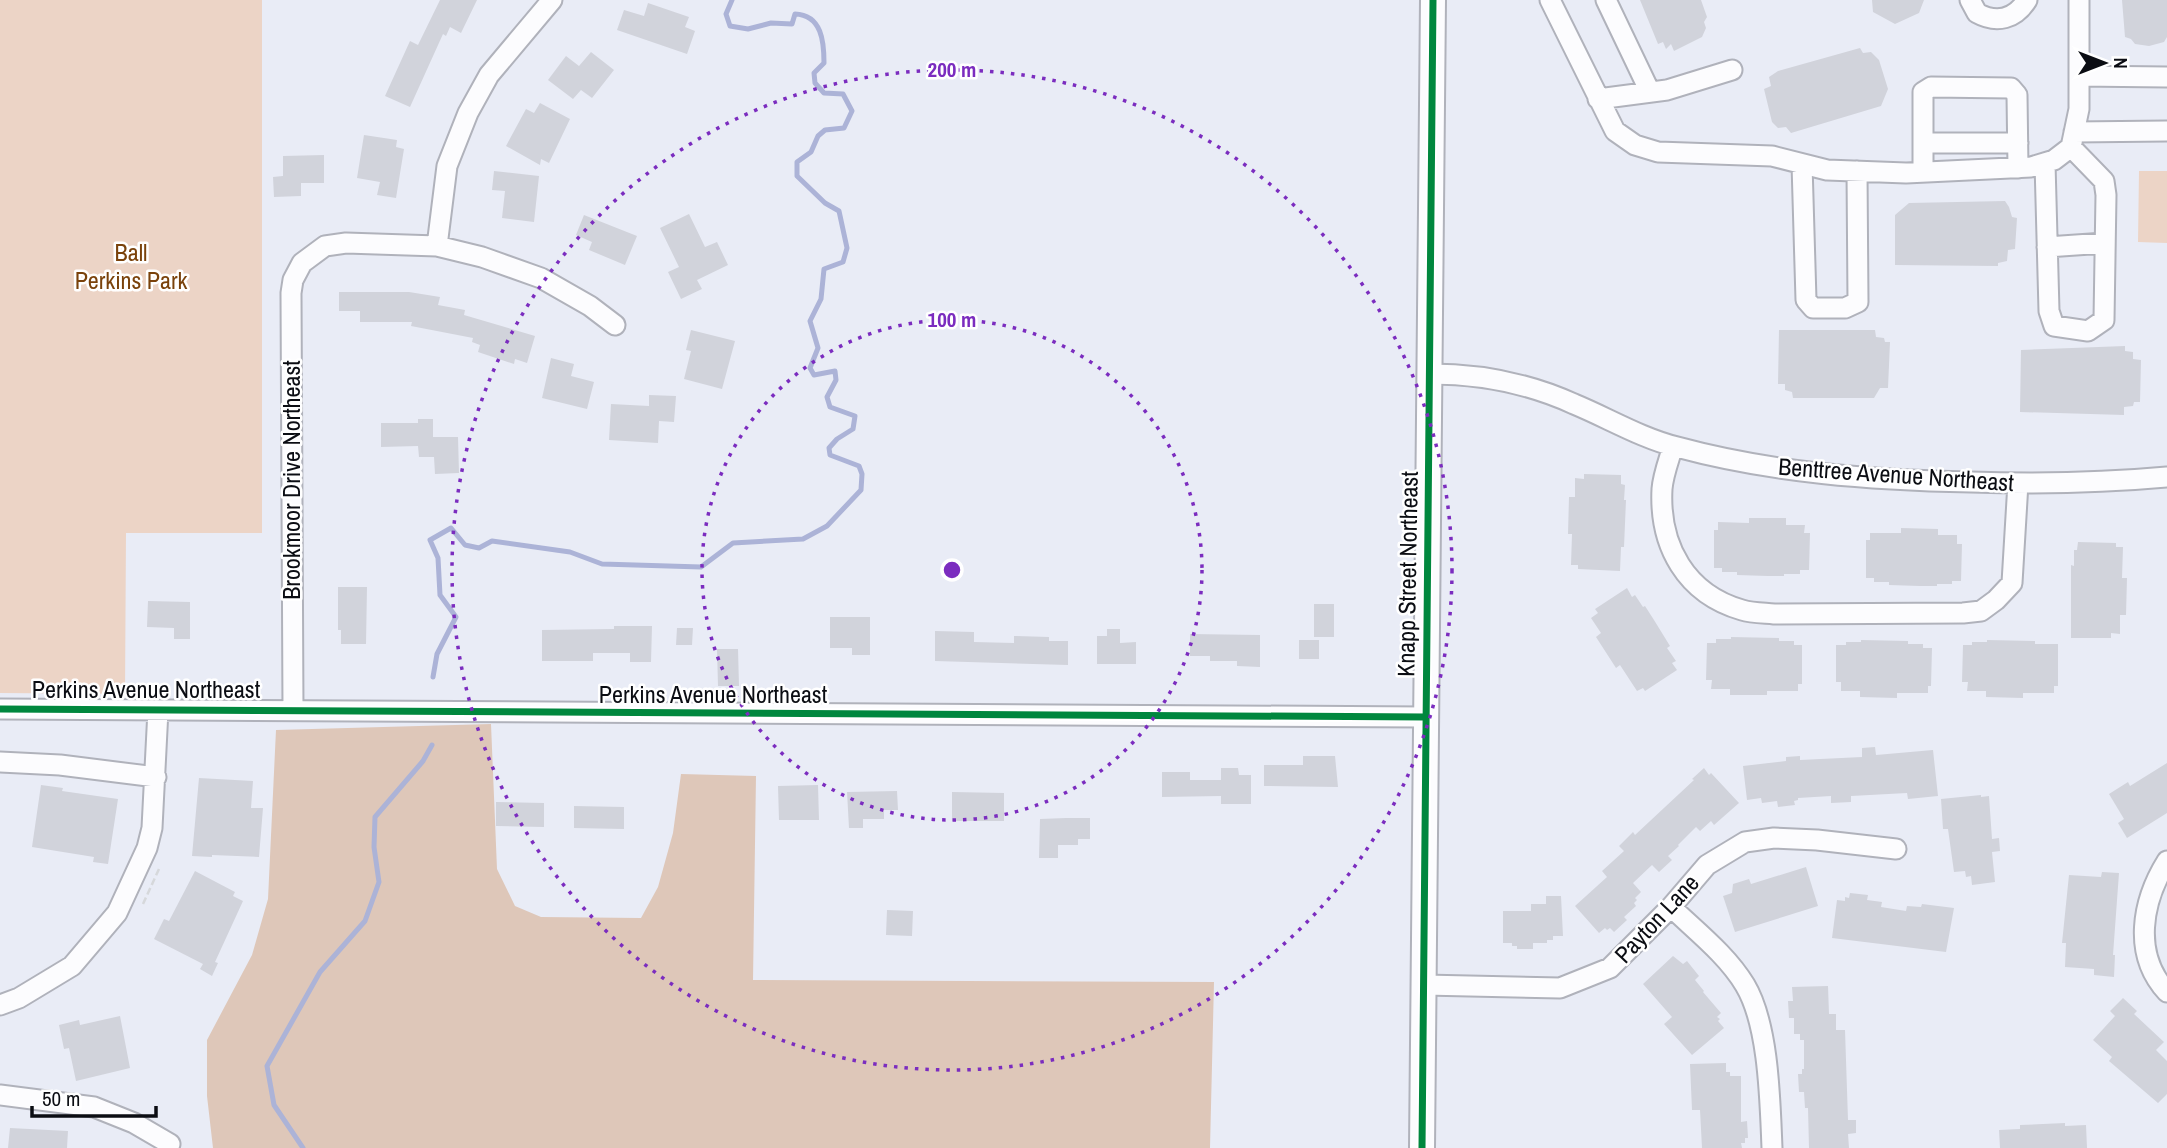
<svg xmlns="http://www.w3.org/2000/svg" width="2167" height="1148" viewBox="0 0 2167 1148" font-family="'Archivo Narrow',sans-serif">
  <rect width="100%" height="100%" fill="#e9ecf6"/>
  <path fill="#ecd4c6" d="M0,0H262V533H126L125,694L0,693Z
    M2139,171H2167V243L2138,242Z"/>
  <path fill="#dec7b9" d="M491,724L497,869L515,906L541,917L641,918L658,887L673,833L681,774L756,776L753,980L1214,982L1210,1148H213L207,1096V1040L252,955L268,899L276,730Z"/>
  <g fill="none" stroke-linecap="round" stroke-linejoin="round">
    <path stroke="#acb3d7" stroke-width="5" d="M433,677L437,654L456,617L440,595L438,558L430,540L451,528L465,545L479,548L492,541L570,552L602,564L701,567L733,543L803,539L827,526L861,490L862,474L859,466L830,455L829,448L837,439L853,429L855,416L830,407L827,397L836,380L835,371L814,375L810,368L818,348L810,321L821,299L824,269L843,262L847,248L839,211L825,203L797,176V162L811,152L818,136L825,130L844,128L852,111L843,94L824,93L815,83L814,73L824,63C824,42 822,15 795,14L792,24L771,23L748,29L730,26L726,14L732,0
      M303,1148L274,1105L267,1066L320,972L365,921L379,882L374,847L375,817L423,761L432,745"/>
  </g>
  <path fill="#d1d3db" d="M440,0H477L461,33L450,27L446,36L443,34L410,107L385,96L410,41L418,45Z
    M1640,0H1701L1707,17L1704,22L1706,28L1702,37L1674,51L1671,44L1666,49L1663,42L1658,44Z
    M1872,0H1924L1919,13L1895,24L1873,12Z
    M2122,0H2167V37L2164,42L2149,46L2135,44L2131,39L2125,37Z
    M648,3L689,17L685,27L695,31L687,54L617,30L624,10L644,16Z
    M1860,48L1863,53L1871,52L1879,60L1888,89L1881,106L1791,133L1786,127L1778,128L1772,122L1764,89L1771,86L1769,77L1778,71Z
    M591,52L614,70L592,98L581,90L573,99L548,80L566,56L579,66Z
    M540,103L570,119L549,163L541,159L540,165L506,146L526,109L534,113Z
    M364,135L397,140L396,147L404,149L396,198L377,195L380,182L357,178Z
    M324,155V183H301V196L274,197L273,177L283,176V156Z
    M494,171L539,176L534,222L502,218L505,191L492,190Z
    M2005,201L2009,207L2012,217L2017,218L2015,249L2008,250L2007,261L1998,263V266L1895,265V215L1909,203Z
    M689,214L705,247L717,242L728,265L697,280L702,289L681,299L668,272L679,267L660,228Z
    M584,215L637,236L625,265L589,250L592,242L576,235Z
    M339,292H409L440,297L438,305L465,310L464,315L535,336L527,363L515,359L514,364L478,352L480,345L472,342L473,338L411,326L412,322H360V311H339Z
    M691,330L735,341L722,389L684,379L691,351L686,350Z
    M1779,330H1875L1876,337L1884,338L1885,342H1890L1888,388H1880L1874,398H1793L1792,392L1785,390V384H1778Z
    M2125,346V351L2133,352V359L2141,360L2140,402H2134L2133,406L2124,407V415L2020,412L2021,350Z
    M551,358L574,364L571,376L594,382L587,409L542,398Z
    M649,395L676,396L674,422L659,421L658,443L609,440L611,404L649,406Z
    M418,419H433V437H458L459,473L435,474L434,457H419L418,446L381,447V423H418Z
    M1584,474L1621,475V484L1625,485L1624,500H1626L1624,547H1621L1620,571L1578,569V565H1571L1572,534H1568L1569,497H1575V478L1584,479Z
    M1749,518H1786V525H1805L1804,533H1810L1809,570H1800V574H1784V576H1768L1737,575V572H1722V568H1714V530H1718V522L1749,523Z
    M1901,528L1938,529V535H1957V544H1962L1961,581H1952V584H1937V586H1920L1889,585V582H1874V578H1866V540H1870V533H1901Z
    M2078,542L2116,543V547H2123L2122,578H2127L2126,615H2120V634L2111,633V638H2071V565L2074,566V550H2077Z
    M338,587H367L366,644H341V630H338Z
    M1627,588L1632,597L1635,595L1643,607L1645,606L1654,620L1670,646L1667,648L1676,661L1672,663L1677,670L1645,691L1643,688L1637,691L1620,665L1616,668L1596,637L1601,633L1591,618L1598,613L1595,609Z
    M148,601L190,602V639H174V628L147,627Z
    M1314,604H1334V637H1314Z
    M830,617H870V655H852V648H830Z
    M614,626H652L651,662H630V653H593V661H542V630L614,629Z
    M677,628H693L692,645H676Z
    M1107,629H1120V643L1136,642V664H1097V636H1107Z
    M935,631L974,632V642L1014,643V636L1049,637V641H1068V665L935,661Z
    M1190,634L1260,635V667L1237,666V661H1210V656H1190Z
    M1731,637L1779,638V641H1794V645H1802V684H1798V691H1767V695H1730V689H1711L1712,680H1706L1707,643H1716V639H1731Z
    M1299,640H1319V659H1299Z
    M1861,640L1908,641V644H1923V648H1932L1931,686H1928V693H1897V698L1860,697V691H1841V682H1836V645H1846V642H1861Z
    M1987,640L2035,641V644H2058V686H2054V693H2023V698L1986,697V691H1967L1968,682H1962L1963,645H1972V642H1987Z
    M717,649H738L739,686H718Z
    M1875,747L1876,755L1933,750L1938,796L1908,799L1907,793L1851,796V802L1831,803V796L1798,798V800L1794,801L1795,805L1778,807L1777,801L1762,803L1761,798L1747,800L1743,766L1786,761V757L1800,756V760L1862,757V748Z
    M1303,756H1335L1338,787L1264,786V765H1303Z
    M2167,763V813L2127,838L2118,823L2124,819L2109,794L2128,782L2130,786Z
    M1221,768H1238L1239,775H1251V804H1221V796L1162,797V772H1190V780H1221Z
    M1704,768L1709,775L1711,773L1739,803L1714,825L1711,821L1700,831L1696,827L1678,845L1679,846L1668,856L1672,860L1659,872L1652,865L1633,883L1641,892L1635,898L1637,900L1634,903L1636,906L1624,917L1627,920L1614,932L1610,928L1607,930L1605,928L1599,933L1575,906L1607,877L1602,871L1624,851L1619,846L1633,832L1635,835L1694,780L1692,779Z
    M199,778L253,781L251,808H263L259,857L212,855V857L192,856Z
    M41,785L63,788L62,791L118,799L108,864L93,862L94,857L32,847Z
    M818,785L819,820H779L778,786Z
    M897,791L898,810H884V819H863V828H849L847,792Z
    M952,792L1004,793V821H952Z
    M1981,795V797L1989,796L1992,839L1999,838L2000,851L1992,852L1995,882L1972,885L1971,876L1966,877L1965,871L1954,872L1948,829H1943L1941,799Z
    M496,802L544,803V827L496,826Z
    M574,806L624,807V829L574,828Z
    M1066,818H1090V839H1078V845H1058V858H1039L1040,819Z
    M1806,867L1818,906L1735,932L1723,896L1732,893L1733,884L1749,879L1751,884Z
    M195,871L235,892L233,896L243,901L215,962L218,963L212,976L200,969L203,964L154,939L164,919L169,921Z
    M2102,872L2119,873L2113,955H2115L2114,977L2094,975V969L2065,967L2066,943H2062L2069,875L2101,877Z
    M1850,893L1868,895L1867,900L1882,902L1881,907L1906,911L1907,906L1921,907L1922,904L1954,908L1946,952L1832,938L1837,900L1845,901V897L1849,898Z
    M1546,896H1561L1563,936H1553V940H1547V943H1533V949H1517V946H1512V943H1503V911H1531V904H1546Z
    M887,910L913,911L912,936L886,935Z
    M1673,956L1683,964L1687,961L1699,976L1695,980L1704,991L1703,992L1721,1013L1717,1017L1720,1019L1718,1021L1724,1028L1692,1055L1664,1024L1672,1017L1643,984Z
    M1828,986L1829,1014H1836V1030H1845L1848,1120H1856V1133L1848,1134L1849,1148H1809L1808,1108H1805L1804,1092H1799L1798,1074H1802V1069H1804V1040H1800V1034H1794V1018H1789L1788,1001H1793L1792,987Z
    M2123,998L2137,1011L2134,1014L2164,1042L2156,1050L2167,1061V1094L2158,1103L2109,1061L2112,1057L2093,1040L2115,1016L2110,1011Z
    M120,1016L130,1068L76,1081L69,1048L64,1049L59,1025L79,1020L80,1025Z
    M1726,1063V1072H1730V1076H1741V1122L1747,1121L1748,1138H1745V1143H1741L1742,1148H1702L1700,1110H1692L1690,1064Z
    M2065,1123V1126L2086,1125L2087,1148H2000L1999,1130L2020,1129V1125Z
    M10,1128L68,1131L67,1148H8Z"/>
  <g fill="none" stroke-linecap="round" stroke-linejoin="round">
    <defs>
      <path id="minor" d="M1550,0L1615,131L1635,145L1658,152L1772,156L1827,170L1906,173L2031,167L2054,160L2071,147
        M1606,0L1650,92
        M1970,0L1977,13C1997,24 2015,19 2027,0
        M2079,76L2167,77
        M1598,99L1667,90L1732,70
        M2074,132L2167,131
        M1923,143H2018
        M2071,147L2079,109V0
        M2045,163L2049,311L2054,326L2088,331L2104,320L2106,195L2104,181L2071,147
        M1802,164L1806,300L1813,308H1845L1858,302L1857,171
        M1923,172V92L1931,87L2011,88L2017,95L2018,168
        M437,246L447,166L468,113L489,75L552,0
        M2047,247L2105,243
        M1430,374C1480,374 1528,383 1574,404C1608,418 1641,438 1677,447C1773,473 1871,480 1971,482C2036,484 2102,483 2167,477
        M1673,446C1669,460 1663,475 1662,489C1659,546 1686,594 1742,610C1752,613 1764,613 1774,614L1963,613L1981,611L1996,600L2012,583L2018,483
        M0,709L1426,717
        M293,710L291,293L293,280L302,263L325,246L346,243L437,246L482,257L541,278L590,306L615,325
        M0,762L60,765L156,777
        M2167,861C2142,901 2132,954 2167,992
        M1671,907C1696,931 1727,955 1745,985C1769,1025 1770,1101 1772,1148
        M1424,985L1560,988L1610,968L1671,907L1707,865L1745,842L1774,838L1817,840L1896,849
        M0,1005L19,998L72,966L117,913L147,848L152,828L158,710
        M0,1095L94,1107L134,1123L170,1144"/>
      <path id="major" d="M1422,1148L1433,0"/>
    </defs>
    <use href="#minor" stroke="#b0b2bb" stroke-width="23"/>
    <use href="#major" stroke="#b0b2bb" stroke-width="28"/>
    <path stroke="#d6d8db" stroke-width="2.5" stroke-dasharray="7 3.5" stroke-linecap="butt" d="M143,904L159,869"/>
    <use href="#minor" stroke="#fcfcfe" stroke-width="19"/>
    <use href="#major" stroke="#fcfcfe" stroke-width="24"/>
    <defs>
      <path id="cycleway" d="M0,709L1426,717
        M1422,1148L1433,0"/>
    </defs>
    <use href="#cycleway" stroke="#fff" stroke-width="11"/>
    <use href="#cycleway" stroke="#00873e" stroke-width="7"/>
  </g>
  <g fill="none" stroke="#7b2cbf" stroke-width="3.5" stroke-dasharray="3.5 7">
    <circle cx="952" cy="570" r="250"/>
    <circle cx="952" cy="570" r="500"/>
  </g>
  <g text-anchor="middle" stroke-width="5" stroke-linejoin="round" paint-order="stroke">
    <g font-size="24" fill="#7a420b" stroke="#fff">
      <text x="131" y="261">Ball<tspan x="131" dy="28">Perkins Park</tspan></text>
    </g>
    <g font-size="24" fill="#0b0d13" stroke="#fff">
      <text transform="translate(1896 475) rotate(4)" y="8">Benttree Avenue Northeast</text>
      <text transform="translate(292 480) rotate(-90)" y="8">Brookmoor Drive Northeast</text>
      <text transform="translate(1408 574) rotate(-89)" y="8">Knapp Street Northeast</text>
      <text x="146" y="698">Perkins Avenue Northeast</text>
      <text x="713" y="703">Perkins Avenue Northeast</text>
      <text transform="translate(1657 919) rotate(-47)" y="8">Payton Lane</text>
    </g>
  </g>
  <circle cx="952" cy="570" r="10" fill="#7b2cbf" stroke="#fff" stroke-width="3.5"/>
  <g font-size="21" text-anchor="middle" font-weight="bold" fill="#7b2cbf" stroke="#fff" stroke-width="5" stroke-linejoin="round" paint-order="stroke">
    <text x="952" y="77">200 m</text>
    <text x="952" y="327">100 m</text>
  </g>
  <g transform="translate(2104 63) rotate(90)" stroke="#ffffff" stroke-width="5" paint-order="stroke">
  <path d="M0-5L12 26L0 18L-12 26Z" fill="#0b0d13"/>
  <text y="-10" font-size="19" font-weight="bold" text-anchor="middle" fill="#0b0d13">N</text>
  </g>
  <path d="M32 1106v10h124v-10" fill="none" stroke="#0b0d13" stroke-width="3.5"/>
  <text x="42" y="1106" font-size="21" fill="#0b0d13" stroke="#ffffff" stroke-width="5" paint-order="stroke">50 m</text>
</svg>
